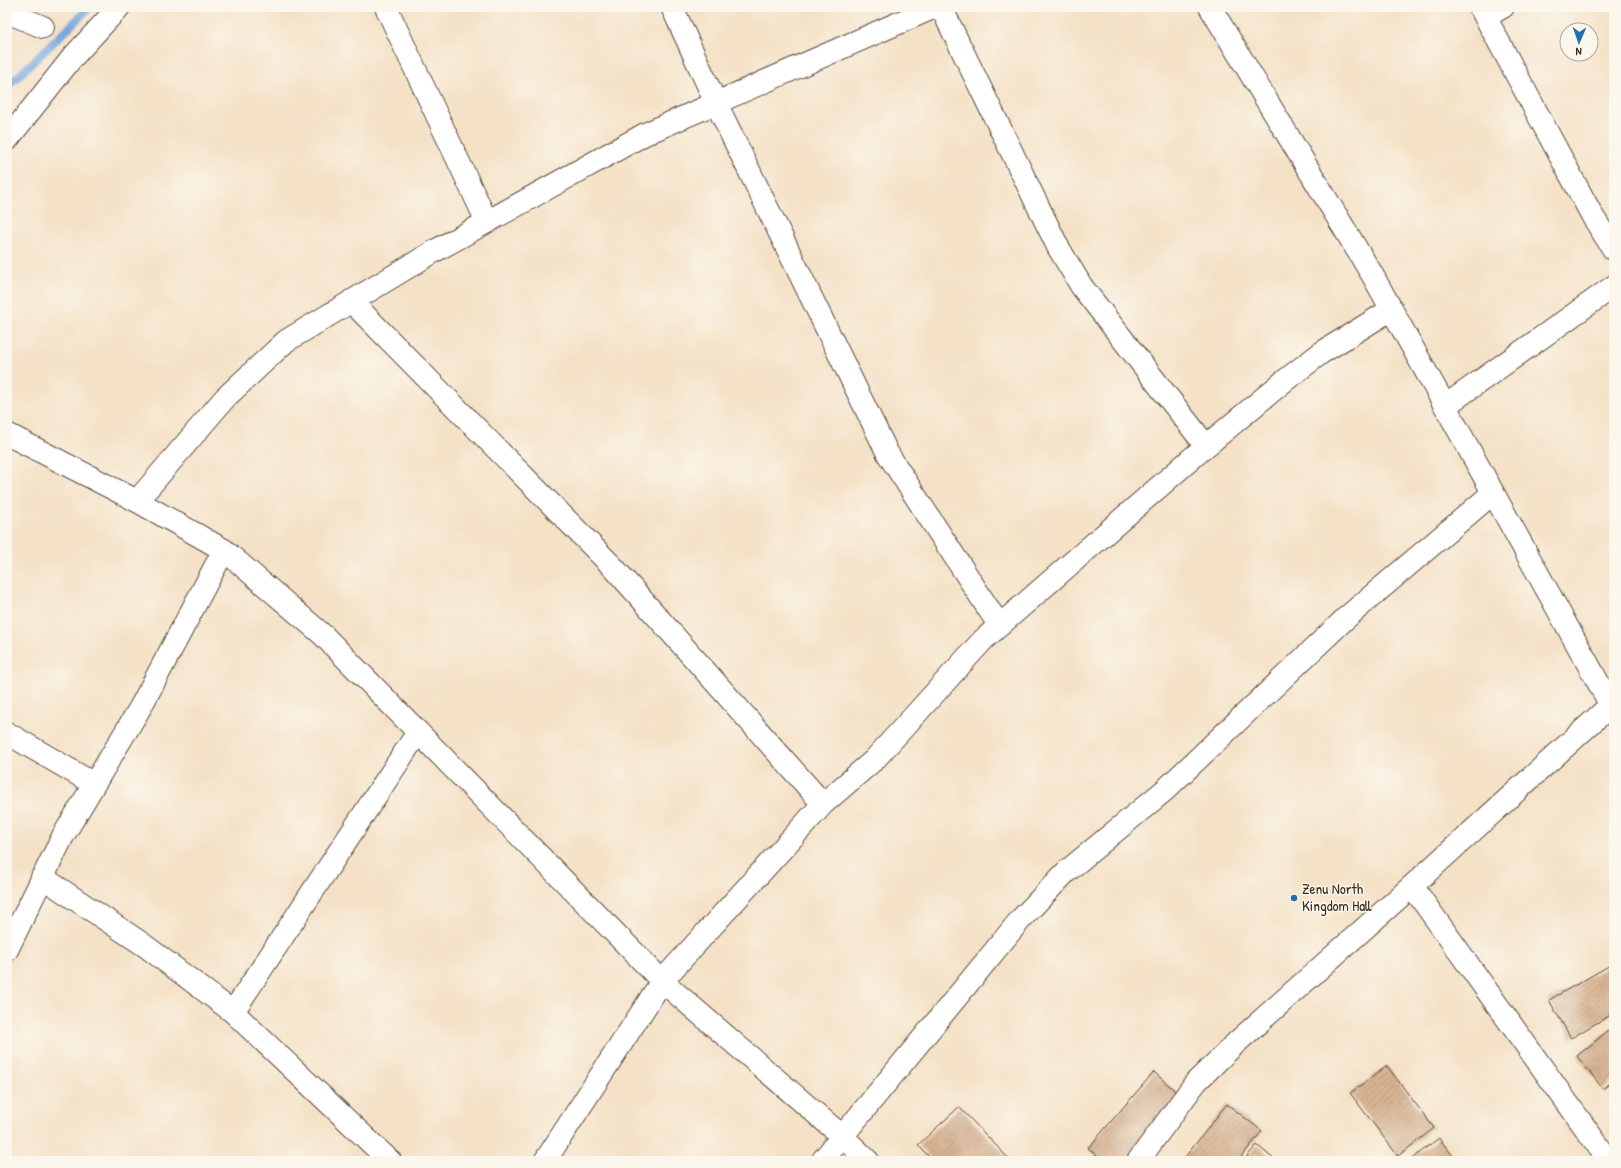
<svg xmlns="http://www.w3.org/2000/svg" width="1621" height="1168" viewBox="0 0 1621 1168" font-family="'Patrick Hand',sans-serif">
  <defs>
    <pattern id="building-hatch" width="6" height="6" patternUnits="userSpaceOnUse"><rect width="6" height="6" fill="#d7b493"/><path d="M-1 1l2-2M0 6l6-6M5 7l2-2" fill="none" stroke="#b09377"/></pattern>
  </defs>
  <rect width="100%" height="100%" fill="#fbf7ec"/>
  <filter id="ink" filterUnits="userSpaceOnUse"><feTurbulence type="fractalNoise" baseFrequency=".025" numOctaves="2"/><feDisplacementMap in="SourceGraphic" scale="8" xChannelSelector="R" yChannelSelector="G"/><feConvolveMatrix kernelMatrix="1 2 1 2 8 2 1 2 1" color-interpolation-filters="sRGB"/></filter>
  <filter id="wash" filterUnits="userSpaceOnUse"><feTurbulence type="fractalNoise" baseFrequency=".012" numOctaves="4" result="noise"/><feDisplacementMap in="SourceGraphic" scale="16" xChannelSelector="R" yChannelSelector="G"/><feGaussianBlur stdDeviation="0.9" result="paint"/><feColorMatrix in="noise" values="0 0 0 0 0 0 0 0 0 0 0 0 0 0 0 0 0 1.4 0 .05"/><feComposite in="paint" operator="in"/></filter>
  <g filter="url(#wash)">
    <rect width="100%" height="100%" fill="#f4e1c6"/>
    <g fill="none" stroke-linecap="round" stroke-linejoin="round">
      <path stroke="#75a5df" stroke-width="8" d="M7,87L90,7"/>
    </g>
    <g id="blocks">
      <path fill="url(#building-hatch)" d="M1614,963V1013L1571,1038L1549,1000Z
        M1614,1026V1080L1603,1089L1577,1056Z
        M1387,1066L1434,1128L1398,1156L1350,1093Z
        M1154,1072L1181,1096L1124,1161H1103L1088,1148Z
        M1227,1104L1262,1131L1238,1161H1182Z
        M959,1107L1011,1161H933L918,1145Z
        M1439,1138L1457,1161H1409Z
        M1257,1145L1276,1161H1243Z"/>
    </g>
  </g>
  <g filter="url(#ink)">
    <use href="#blocks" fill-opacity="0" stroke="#574537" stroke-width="1"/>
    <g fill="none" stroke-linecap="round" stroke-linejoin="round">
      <defs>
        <path id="street" d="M386,7L487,222
          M672,7L716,103L888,454L999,625
          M941,7L1058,247L1082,287L1206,446
          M1210,7L1373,276L1614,711
          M1480,7L1593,217L1614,250
          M7,12L43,27
          M1485,17L1503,7
          M7,140L72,58L119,7
          M351,301L614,568L823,804
          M1445,406L1614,286
          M7,434L137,501L224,550L323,635L662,981L842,1136L868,1161
          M137,501L225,398L286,341L433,252L645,134L935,7
          M7,733L94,784
          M42,877L144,945L233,1012L390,1161
          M1412,886L1609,1161
          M7,950L63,836L140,708L224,550
          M233,1012L418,732
          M545,1161L662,981L823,804L874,760L983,640L1206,446L1283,382L1321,353L1392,309
          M822,1161L1020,920L1066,872L1165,790L1346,618L1493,493
          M1138,1161L1196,1082L1237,1042L1412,886L1611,705"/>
      </defs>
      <use href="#street" stroke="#574537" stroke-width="24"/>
      <use href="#street" stroke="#fff" stroke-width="22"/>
    </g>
  </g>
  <circle fill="#1f6fb2" stroke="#fbf7ec" stroke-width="1.5" cx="1294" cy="898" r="4"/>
  <g text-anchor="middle" stroke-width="3" stroke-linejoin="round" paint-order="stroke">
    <g font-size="15" fill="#3b2a1e" stroke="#fbf7ec" text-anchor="start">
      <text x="1302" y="894">Zenu North<tspan x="1302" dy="17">Kingdom Hall</tspan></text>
    </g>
  </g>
  <rect width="1621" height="1168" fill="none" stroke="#fbf7ec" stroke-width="24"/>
  <g transform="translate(1579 42) rotate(182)"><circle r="19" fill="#fbf7ec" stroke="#aea59a"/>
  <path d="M0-3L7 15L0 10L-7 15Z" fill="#1f6fb2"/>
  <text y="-6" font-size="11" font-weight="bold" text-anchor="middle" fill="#3b2a1e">N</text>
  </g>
</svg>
